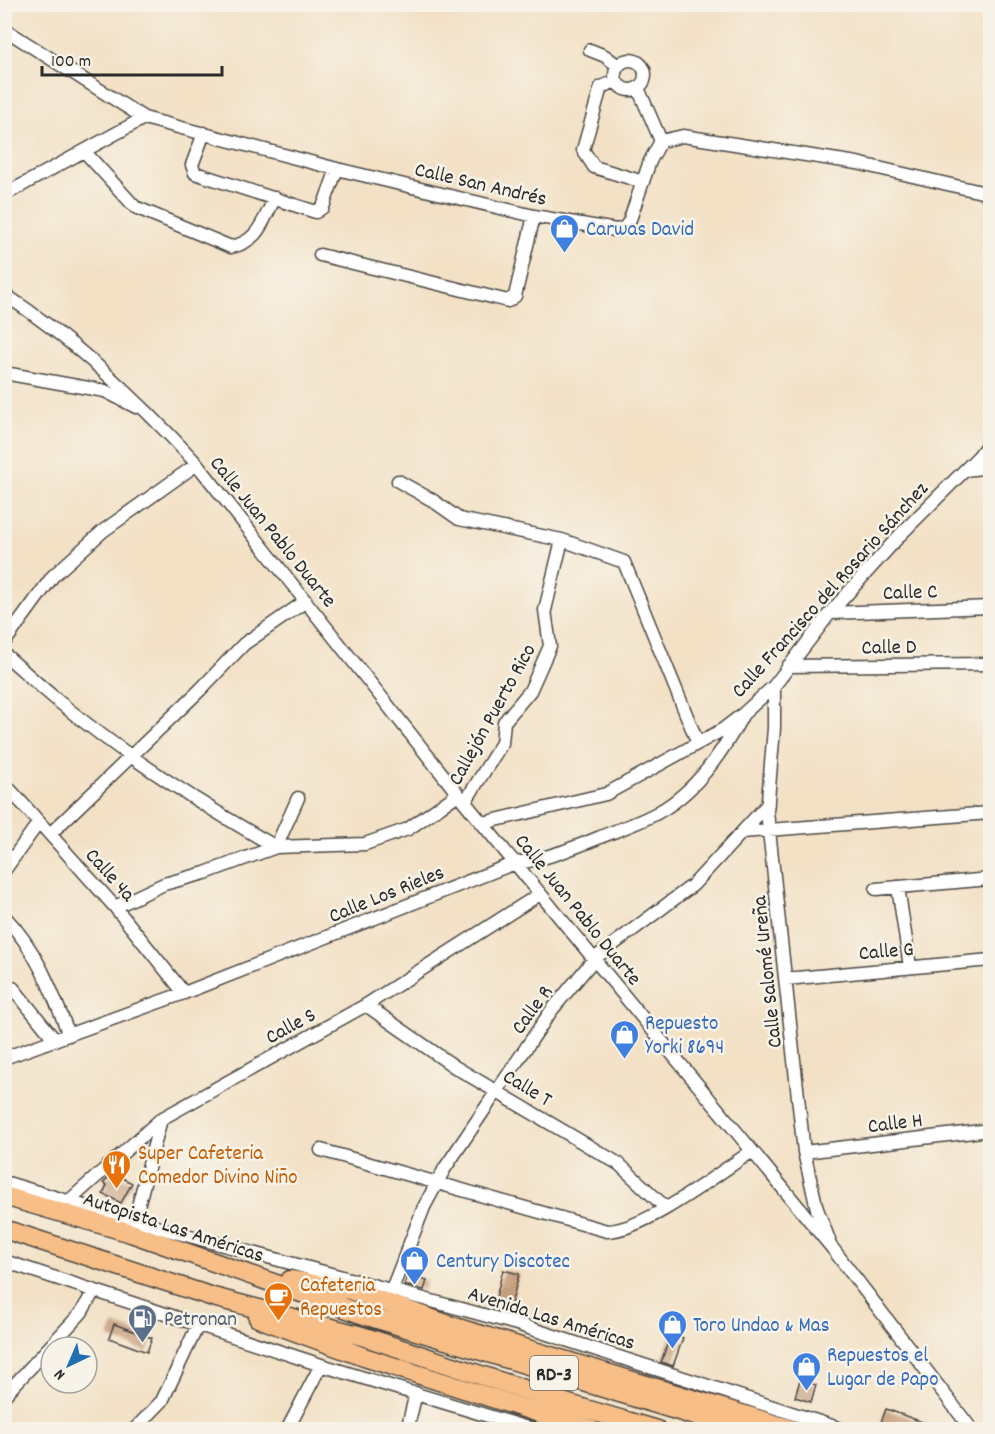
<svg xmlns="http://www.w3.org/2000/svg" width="995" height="1434" viewBox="0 0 995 1434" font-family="Dekko,sans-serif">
  <rect width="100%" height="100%" fill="#f7f3e8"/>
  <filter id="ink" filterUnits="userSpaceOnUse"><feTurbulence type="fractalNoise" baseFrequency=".0167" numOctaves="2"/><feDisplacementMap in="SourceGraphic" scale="12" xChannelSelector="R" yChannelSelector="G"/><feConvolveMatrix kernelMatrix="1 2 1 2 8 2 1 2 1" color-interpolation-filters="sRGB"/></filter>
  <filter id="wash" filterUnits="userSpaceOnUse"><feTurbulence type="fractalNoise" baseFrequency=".008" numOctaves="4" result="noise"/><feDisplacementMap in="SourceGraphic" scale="24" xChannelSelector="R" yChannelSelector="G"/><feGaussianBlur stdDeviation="1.35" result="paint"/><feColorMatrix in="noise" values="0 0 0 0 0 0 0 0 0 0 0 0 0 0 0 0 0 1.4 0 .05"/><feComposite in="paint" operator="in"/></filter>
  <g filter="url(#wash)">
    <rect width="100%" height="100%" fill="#f3e1c6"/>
    <g id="blocks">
      <path fill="#c59d7d" d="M113,1173L132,1183L121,1203L103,1194L107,1185L103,1183Z
        M503,1270L519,1274L509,1313L493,1309Z
        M408,1274L427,1281L424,1290L404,1285Z
        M114,1324L152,1338L147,1352L109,1338Z
        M671,1334L683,1338L673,1366L661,1362Z
        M800,1380L816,1385L811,1402L795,1397Z
        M886,1409L939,1428V1430H893L880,1425Z"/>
    </g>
  </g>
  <g filter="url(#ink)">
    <use href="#blocks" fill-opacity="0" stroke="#494642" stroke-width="1.5"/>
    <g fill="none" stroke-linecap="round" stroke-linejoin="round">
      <defs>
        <path id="minor" d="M4,29L144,118L337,169L534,216L616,230L624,228L629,222L650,161L661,141L683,136L857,163L990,194
          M590,50L605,56L617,65
          M615 75a15 15 0 1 1 30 0a15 15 0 1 1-30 0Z
          M616,81L601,87L583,150L594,167L643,182
          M638,88L661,141
          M204,133L192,165L195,173L316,212L323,207L337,169
          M84,151L135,207L231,247C259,241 262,222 275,198
          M4,195L144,118
          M320,255L508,301L515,296L534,216
          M4,294C76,341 139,401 197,464L458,794L833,1249L972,1430
          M4,373L105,391L136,407
          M965,470L990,467
          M398,481L432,500L459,519L562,540L624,562L697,741
          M830,613L990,607
          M4,643L53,576L103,531L197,464
          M4,654C24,671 43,689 63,705C129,759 202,805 276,847
          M788,666L990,664
          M774,686V728L767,812L804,1152L817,1209L829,1240
          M4,783L115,907L184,993
          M465,802L502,743L504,722L530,691L550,646L545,610L562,540
          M483,823L606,794L722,730L743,714L774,686L830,613L901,534L979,456L990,441
          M742,832L990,813
          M50,834L200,690L244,644L306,601
          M276,847L298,798
          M4,871L39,822
          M898,887L910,967
          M876,889L990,879
          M115,907L164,884L205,873L276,847L365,844L408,829L458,794
          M4,916C37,950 52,991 69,1035
          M786,979L990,960
          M4,986L13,988L55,1040
          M366,1005L455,1067L619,1164L666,1208
          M4,1058L184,993L515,863C544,860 571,849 598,838C617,830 639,823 657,813C696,792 723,752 743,714
          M321,1150L607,1231C646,1230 717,1174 751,1152
          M804,1152L990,1130
          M4,1182L134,1221L517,1324L844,1430
          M69,1201L161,1119L366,1005L540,894
          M132,1229L161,1119
          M4,1261L321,1365L534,1430
          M392,1289L424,1207L445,1168L551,1011L595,958L693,885L768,804
          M4,1396L81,1313L94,1291
          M134,1430L162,1401L198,1325
          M287,1430L321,1365
          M407,1430L416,1393"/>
        <path id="highway" d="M4,1196L131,1233L367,1316L741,1430
          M4,1229L213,1297L362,1336L572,1405L657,1430
          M290,1280L350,1290L452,1326L794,1430
          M258,1318L364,1357L592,1430"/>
      </defs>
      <use href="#minor" stroke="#494642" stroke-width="15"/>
      <use href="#highway" stroke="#494642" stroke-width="21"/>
      <use href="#minor" stroke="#fff" stroke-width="12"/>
      <use href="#highway" stroke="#f7be87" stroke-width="18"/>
    </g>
  </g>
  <defs>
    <symbol id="shop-pin" viewBox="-11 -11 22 30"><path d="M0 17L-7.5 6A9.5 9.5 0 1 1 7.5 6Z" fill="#3f7fe0" stroke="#f7f3e8"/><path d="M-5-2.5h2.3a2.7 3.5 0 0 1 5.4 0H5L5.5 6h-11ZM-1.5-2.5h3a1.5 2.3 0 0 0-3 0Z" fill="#fff"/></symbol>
    <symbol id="restaurant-pin" viewBox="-11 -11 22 30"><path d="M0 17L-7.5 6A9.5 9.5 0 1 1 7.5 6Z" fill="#e8710a" stroke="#f7f3e8"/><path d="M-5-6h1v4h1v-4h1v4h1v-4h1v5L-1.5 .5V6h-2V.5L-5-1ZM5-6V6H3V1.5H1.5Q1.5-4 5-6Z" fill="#fff"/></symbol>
    <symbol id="cafe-pin" viewBox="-11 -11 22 30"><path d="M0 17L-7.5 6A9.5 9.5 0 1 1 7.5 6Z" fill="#e8710a" stroke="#f7f3e8"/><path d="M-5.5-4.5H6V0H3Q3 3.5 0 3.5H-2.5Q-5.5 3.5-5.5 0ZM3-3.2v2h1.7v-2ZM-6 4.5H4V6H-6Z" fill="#fff"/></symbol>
    <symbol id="fuel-pin" viewBox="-11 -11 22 30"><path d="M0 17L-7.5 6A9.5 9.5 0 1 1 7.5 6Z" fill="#5c6f8a" stroke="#f7f3e8"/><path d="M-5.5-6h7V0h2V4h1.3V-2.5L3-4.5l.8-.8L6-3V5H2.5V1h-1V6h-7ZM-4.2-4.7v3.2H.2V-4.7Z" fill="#fff"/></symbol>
  </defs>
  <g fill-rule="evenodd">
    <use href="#shop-pin" x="548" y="212" width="33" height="45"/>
    <use href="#shop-pin" x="608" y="1018" width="33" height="45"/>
    <use href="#restaurant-pin" x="100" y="1148" width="33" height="45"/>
    <use href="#shop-pin" x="398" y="1244" width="33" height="45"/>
    <use href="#cafe-pin" x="262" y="1280" width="33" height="45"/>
    <use href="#fuel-pin" x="126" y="1302" width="33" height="45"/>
    <use href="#shop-pin" x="656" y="1308" width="33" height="45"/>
    <use href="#shop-pin" x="790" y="1350" width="33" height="45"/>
  </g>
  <g text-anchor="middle" stroke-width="5" stroke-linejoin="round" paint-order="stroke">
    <rect fill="#f7f3e8" stroke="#686764" stroke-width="1.5" x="530" y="1356" width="48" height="34" rx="4.5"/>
    <g font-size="20" font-weight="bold" fill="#2b2b2b">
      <text x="554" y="1380">RD-3</text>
    </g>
    <g font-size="21" fill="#2b2b2b" stroke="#f7f3e8">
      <text transform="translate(481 183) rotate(13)" y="7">Calle San Andrés</text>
      <text transform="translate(274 531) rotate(51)" y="7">Calle Juan Pablo Duarte</text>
      <text transform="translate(829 589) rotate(-48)" y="7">Calle Francisco del Rosario Sánchez</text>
      <text transform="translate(910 591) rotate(-2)" y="7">Calle C</text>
      <text transform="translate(889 646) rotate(-1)" y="7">Calle D</text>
      <text transform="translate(491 714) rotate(-61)" y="7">Callejón Puerto Rico</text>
      <text transform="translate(111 874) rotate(48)" y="7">Calle 4a</text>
      <text transform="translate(386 893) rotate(-22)" y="7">Calle Los Rieles</text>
      <text transform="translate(579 909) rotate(51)" y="7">Calle Juan Pablo Duarte</text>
      <text transform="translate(886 950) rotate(-5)" y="7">Calle G</text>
      <text transform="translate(766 972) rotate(-96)" y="7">Calle Salomé Ureña</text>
      <text transform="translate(531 1009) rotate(-54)" y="7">Calle R</text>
      <text transform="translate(290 1025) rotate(-29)" y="7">Calle S</text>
      <text transform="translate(528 1087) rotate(31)" y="7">Calle T</text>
      <text transform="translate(895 1122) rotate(-7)" y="7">Calle H</text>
      <text transform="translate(174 1226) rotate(18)" y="7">Autopista Las Américas</text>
      <text transform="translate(552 1317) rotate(17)" y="7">Avenida Las Américas</text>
    </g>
    <g font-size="21" fill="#366cbe" stroke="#f7f3e8" text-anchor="start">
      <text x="586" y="235">Carwas David</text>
      <text x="645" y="1029">Repuesto<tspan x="645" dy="24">Yorki 8694</tspan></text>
      <text x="436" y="1267">Century Discotec</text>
      <text x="693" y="1331">Toro Undao &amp; Mas</text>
      <text x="827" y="1361">Repuestos el<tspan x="827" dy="24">Lugar de Papo</tspan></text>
    </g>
    <g font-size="21" fill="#c56008" stroke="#f7f3e8" text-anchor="start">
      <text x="138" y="1159">Super Cafeteria<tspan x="138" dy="24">Comedor Divino Niño</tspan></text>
      <text x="300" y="1291">Cafeteria<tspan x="300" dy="24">Repuestos</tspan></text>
    </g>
    <g font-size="21" fill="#4e5e75" stroke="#f7f3e8" text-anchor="start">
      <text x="164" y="1325">Petronan</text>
    </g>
  </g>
  <rect width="995" height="1434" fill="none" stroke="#f7f3e8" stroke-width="24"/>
  <g transform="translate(69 1365) rotate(224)"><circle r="28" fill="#f7f3e8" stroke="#a5a39c" stroke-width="1.5"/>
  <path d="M0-4.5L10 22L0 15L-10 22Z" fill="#1f6fb2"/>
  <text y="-9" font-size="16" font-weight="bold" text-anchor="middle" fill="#2b2b2b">N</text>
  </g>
  <path d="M42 66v9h180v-9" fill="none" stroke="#2b2b2b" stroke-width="3"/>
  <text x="51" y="66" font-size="18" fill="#2b2b2b" stroke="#f7f3e8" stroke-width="4.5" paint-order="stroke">100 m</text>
</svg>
